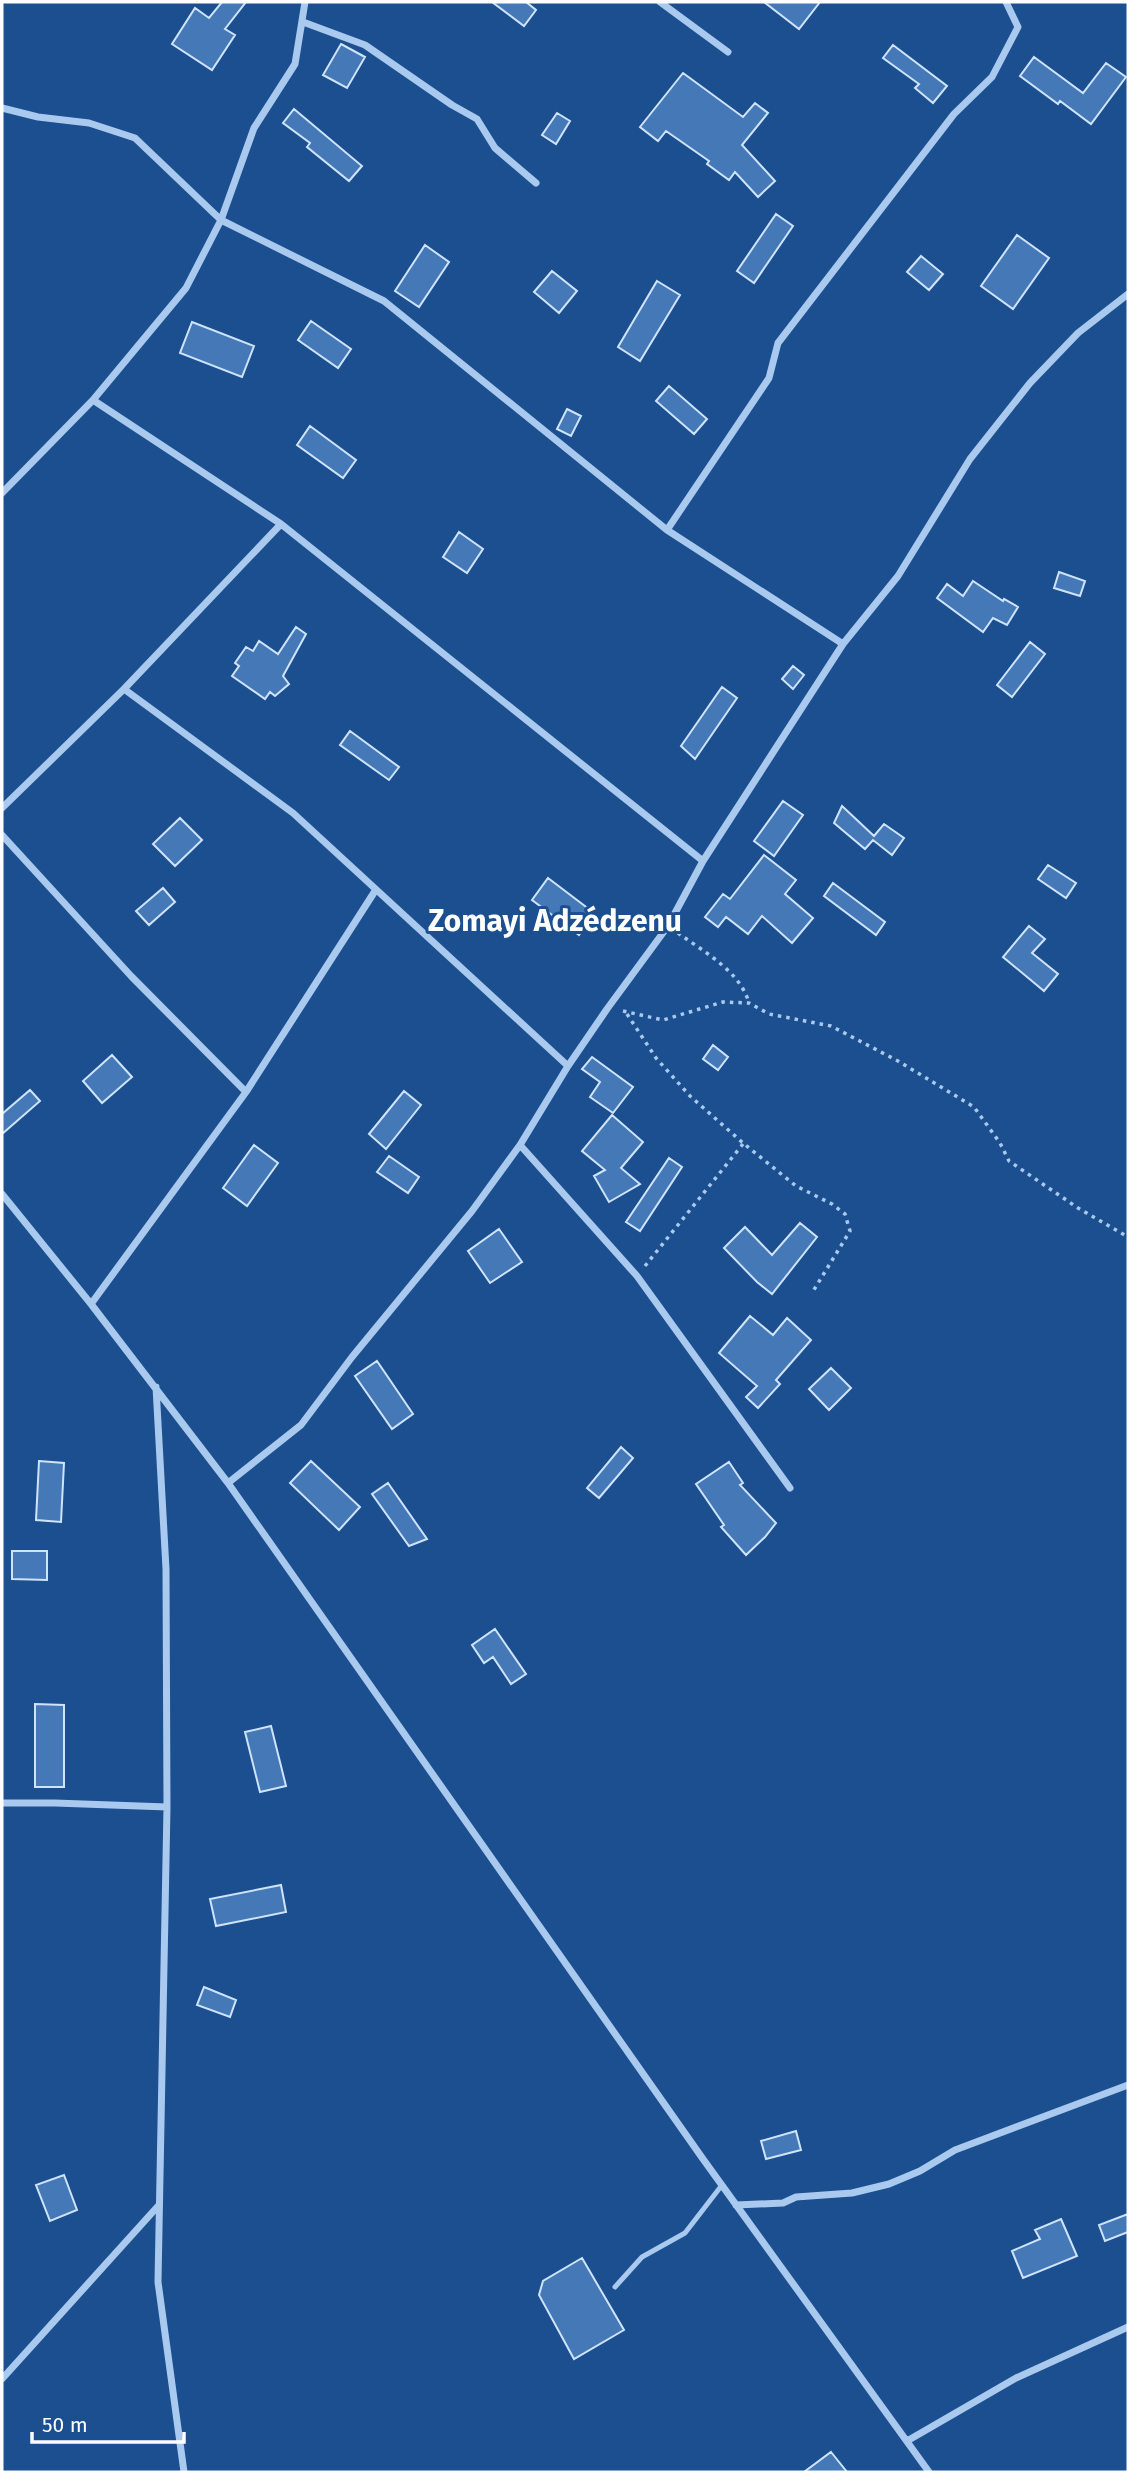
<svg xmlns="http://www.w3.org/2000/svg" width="1130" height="2474" viewBox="0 0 1130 2474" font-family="'Fira Sans',sans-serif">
  <rect width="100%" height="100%" fill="#1b4f8f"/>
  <path fill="#4478b7" stroke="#cfe3fa" stroke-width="2" d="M222,2H246L225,29L235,35L212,70L172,44L195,8L209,18Z
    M492,2H526L536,10L524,26Z
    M764,2H820L799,29Z
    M341,44L365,57L347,88L323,75Z
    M893,45L947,86L933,103L915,88L919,84L883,58Z
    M1034,57L1083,93L1106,63L1126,77L1091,124L1060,101L1058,104L1020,76Z
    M683,73L743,117L755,103L768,113L742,145L775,181L758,197L735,172L729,180L707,164L709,161L666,131L658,141L640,127Z
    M294,109L362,166L349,181L307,147L310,143L283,123Z
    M557,113L570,121L556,144L542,135Z
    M776,214L793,226L754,283L737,271Z
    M1017,235L1049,258L1013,309L981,286Z
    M425,245L449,262L419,307L395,291Z
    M921,256L943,274L929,290L907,272Z
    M552,271L577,291L559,313L534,292Z
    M657,281L680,295L640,361L618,347Z
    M311,321L351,349L338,368L298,340Z
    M192,322L254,346L242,377L180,353Z
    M669,386L707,419L694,434L656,401Z
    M567,409L581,416L571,436L557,429Z
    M310,426L356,460L343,478L297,445Z
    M459,532L483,549L467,573L443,557Z
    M1059,572L1085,581L1080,596L1054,588Z
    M973,581L1003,601L1004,599L1018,607L1007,625L993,618L983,632L937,598L947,584L963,596Z
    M296,627L306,634L283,676L289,684L275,696L270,692L265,699L232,676L239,666L235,663L246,647L253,651L259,641L278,654Z
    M1030,642L1045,654L1012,697L997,685Z
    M793,666L804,675L793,689L782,679Z
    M722,687L737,698L695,759L681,746Z
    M350,731L399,767L389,780L340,745Z
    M783,801L803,815L774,856L754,841Z
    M842,806L874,836L884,824L904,838L892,855L873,840L865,849L834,823Z
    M180,818L202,840L175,866L153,844Z
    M764,855L796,880L785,894L813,918L792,943L762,916L748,934L726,917L718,927L705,917L723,894L730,899Z
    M1048,865L1076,883L1066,898L1038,879Z
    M548,878L594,913L579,935L532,900Z
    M833,883L885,922L876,935L824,896Z
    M163,888L175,902L149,925L136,911Z
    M1029,926L1045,939L1032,953L1058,974L1044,991L1003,957Z
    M713,1045L728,1057L718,1070L703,1059Z
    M112,1055L132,1077L102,1103L83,1081Z
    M592,1057L633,1087L613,1113L590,1097L600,1082L582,1069Z
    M30,1090L40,1101L2,1134V1114Z
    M404,1091L421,1105L386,1149L369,1134Z
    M612,1115L643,1142L621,1168L640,1184L609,1202L594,1176L605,1170L582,1151Z
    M254,1145L278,1163L247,1206L223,1188Z
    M389,1156L419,1177L408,1193L377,1172Z
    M669,1158L682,1167L640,1231L626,1222Z
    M800,1223L817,1237L772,1294L757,1282L724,1248L745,1227L772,1255Z
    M499,1229L522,1262L490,1283L468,1251Z
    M750,1316L773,1335L787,1318L811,1340L776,1380L780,1384L758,1408L746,1397L757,1386L719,1353Z
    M377,1361L413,1414L392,1429L355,1376Z
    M831,1368L851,1388L829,1410L809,1389Z
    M621,1447L633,1458L599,1498L587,1488Z
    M39,1461L64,1463L61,1522L36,1520Z
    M311,1461L360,1507L339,1530L290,1483Z
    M729,1462L743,1483L740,1485L776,1523L765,1537L746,1555L721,1527L724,1525L696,1484Z
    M388,1483L427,1539L409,1546L372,1494Z
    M12,1551H47V1580L12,1579Z
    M495,1629L526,1674L511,1684L493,1657L484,1663L472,1645Z
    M35,1704L64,1705V1787H35Z
    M271,1726L286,1786L260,1792L245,1732Z
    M281,1885L286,1912L216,1926L210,1899Z
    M204,1987L236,2000L230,2017L197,2005Z
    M796,2131L801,2150L766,2159L761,2141Z
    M64,2175L77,2210L50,2221L36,2185Z
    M1128,2214V2232L1105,2241L1099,2225Z
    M1061,2219L1077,2256L1023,2278L1012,2251L1040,2239L1035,2230Z
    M582,2258L624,2330L574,2359L539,2295L543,2281Z
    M831,2452L847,2472H804Z"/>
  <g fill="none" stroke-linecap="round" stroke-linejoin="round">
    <path stroke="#a9c9ee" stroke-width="3.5" stroke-dasharray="3.5 5" stroke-linecap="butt" d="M678,933C704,952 740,971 749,1003
      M623,1011L663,1020L723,1002L749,1003L769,1014L831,1026L898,1061L974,1107L1000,1143L1009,1161L1078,1208L1128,1237
      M627,1014L656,1058L690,1096L743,1143L796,1186L832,1204L845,1214L850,1231L812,1293
      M645,1266L743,1144"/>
    <path stroke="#a9c9ee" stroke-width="5" d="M615,2287L642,2257L685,2233L722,2185"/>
    <path stroke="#a9c9ee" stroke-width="7" d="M660,2L728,52
      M303,22L365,45L452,105L477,119L495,148L536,183
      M2,108L38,117L89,123L135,138L221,220L384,301L667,530L843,644
      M93,400L281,524L703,861
      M2,493L93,400L186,288L221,220L254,128L295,64L305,2
      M667,530L769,378L778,343L954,114L992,77L1018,27L1006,2
      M124,689L293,813L568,1066
      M2,808L124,689L281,524
      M2,835L131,976L246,1092
      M520,1145L637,1276L790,1488
      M2,1194L91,1304L228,1483L703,2159L929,2472
      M91,1304L246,1092L375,891
      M156,1387L166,1569L167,1807L158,2282L184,2472
      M228,1483L301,1425L352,1357L472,1211L520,1145L568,1066L607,1009L668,926L703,861L843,644L898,576L970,459L1030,383L1078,333L1128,294
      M2,1803H55L167,1807
      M736,2205L783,2203L796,2197L852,2193L889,2184L920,2171L955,2150L1128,2085
      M2,2379L159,2205
      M907,2441L1016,2378L1128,2327"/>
  </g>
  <g text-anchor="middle" stroke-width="6" stroke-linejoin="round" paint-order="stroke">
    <g font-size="30" font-weight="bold" fill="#fff" stroke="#1b4f8f">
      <text x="555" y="931">Zomayi Adzédzenu</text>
    </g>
  </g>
  <rect width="1130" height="2474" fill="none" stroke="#ffffff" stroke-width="7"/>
  <path d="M32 2432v10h152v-10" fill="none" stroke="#ffffff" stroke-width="3.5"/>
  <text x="42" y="2432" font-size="21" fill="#ffffff" stroke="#1b4f8f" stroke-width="5" paint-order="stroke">50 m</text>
</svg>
